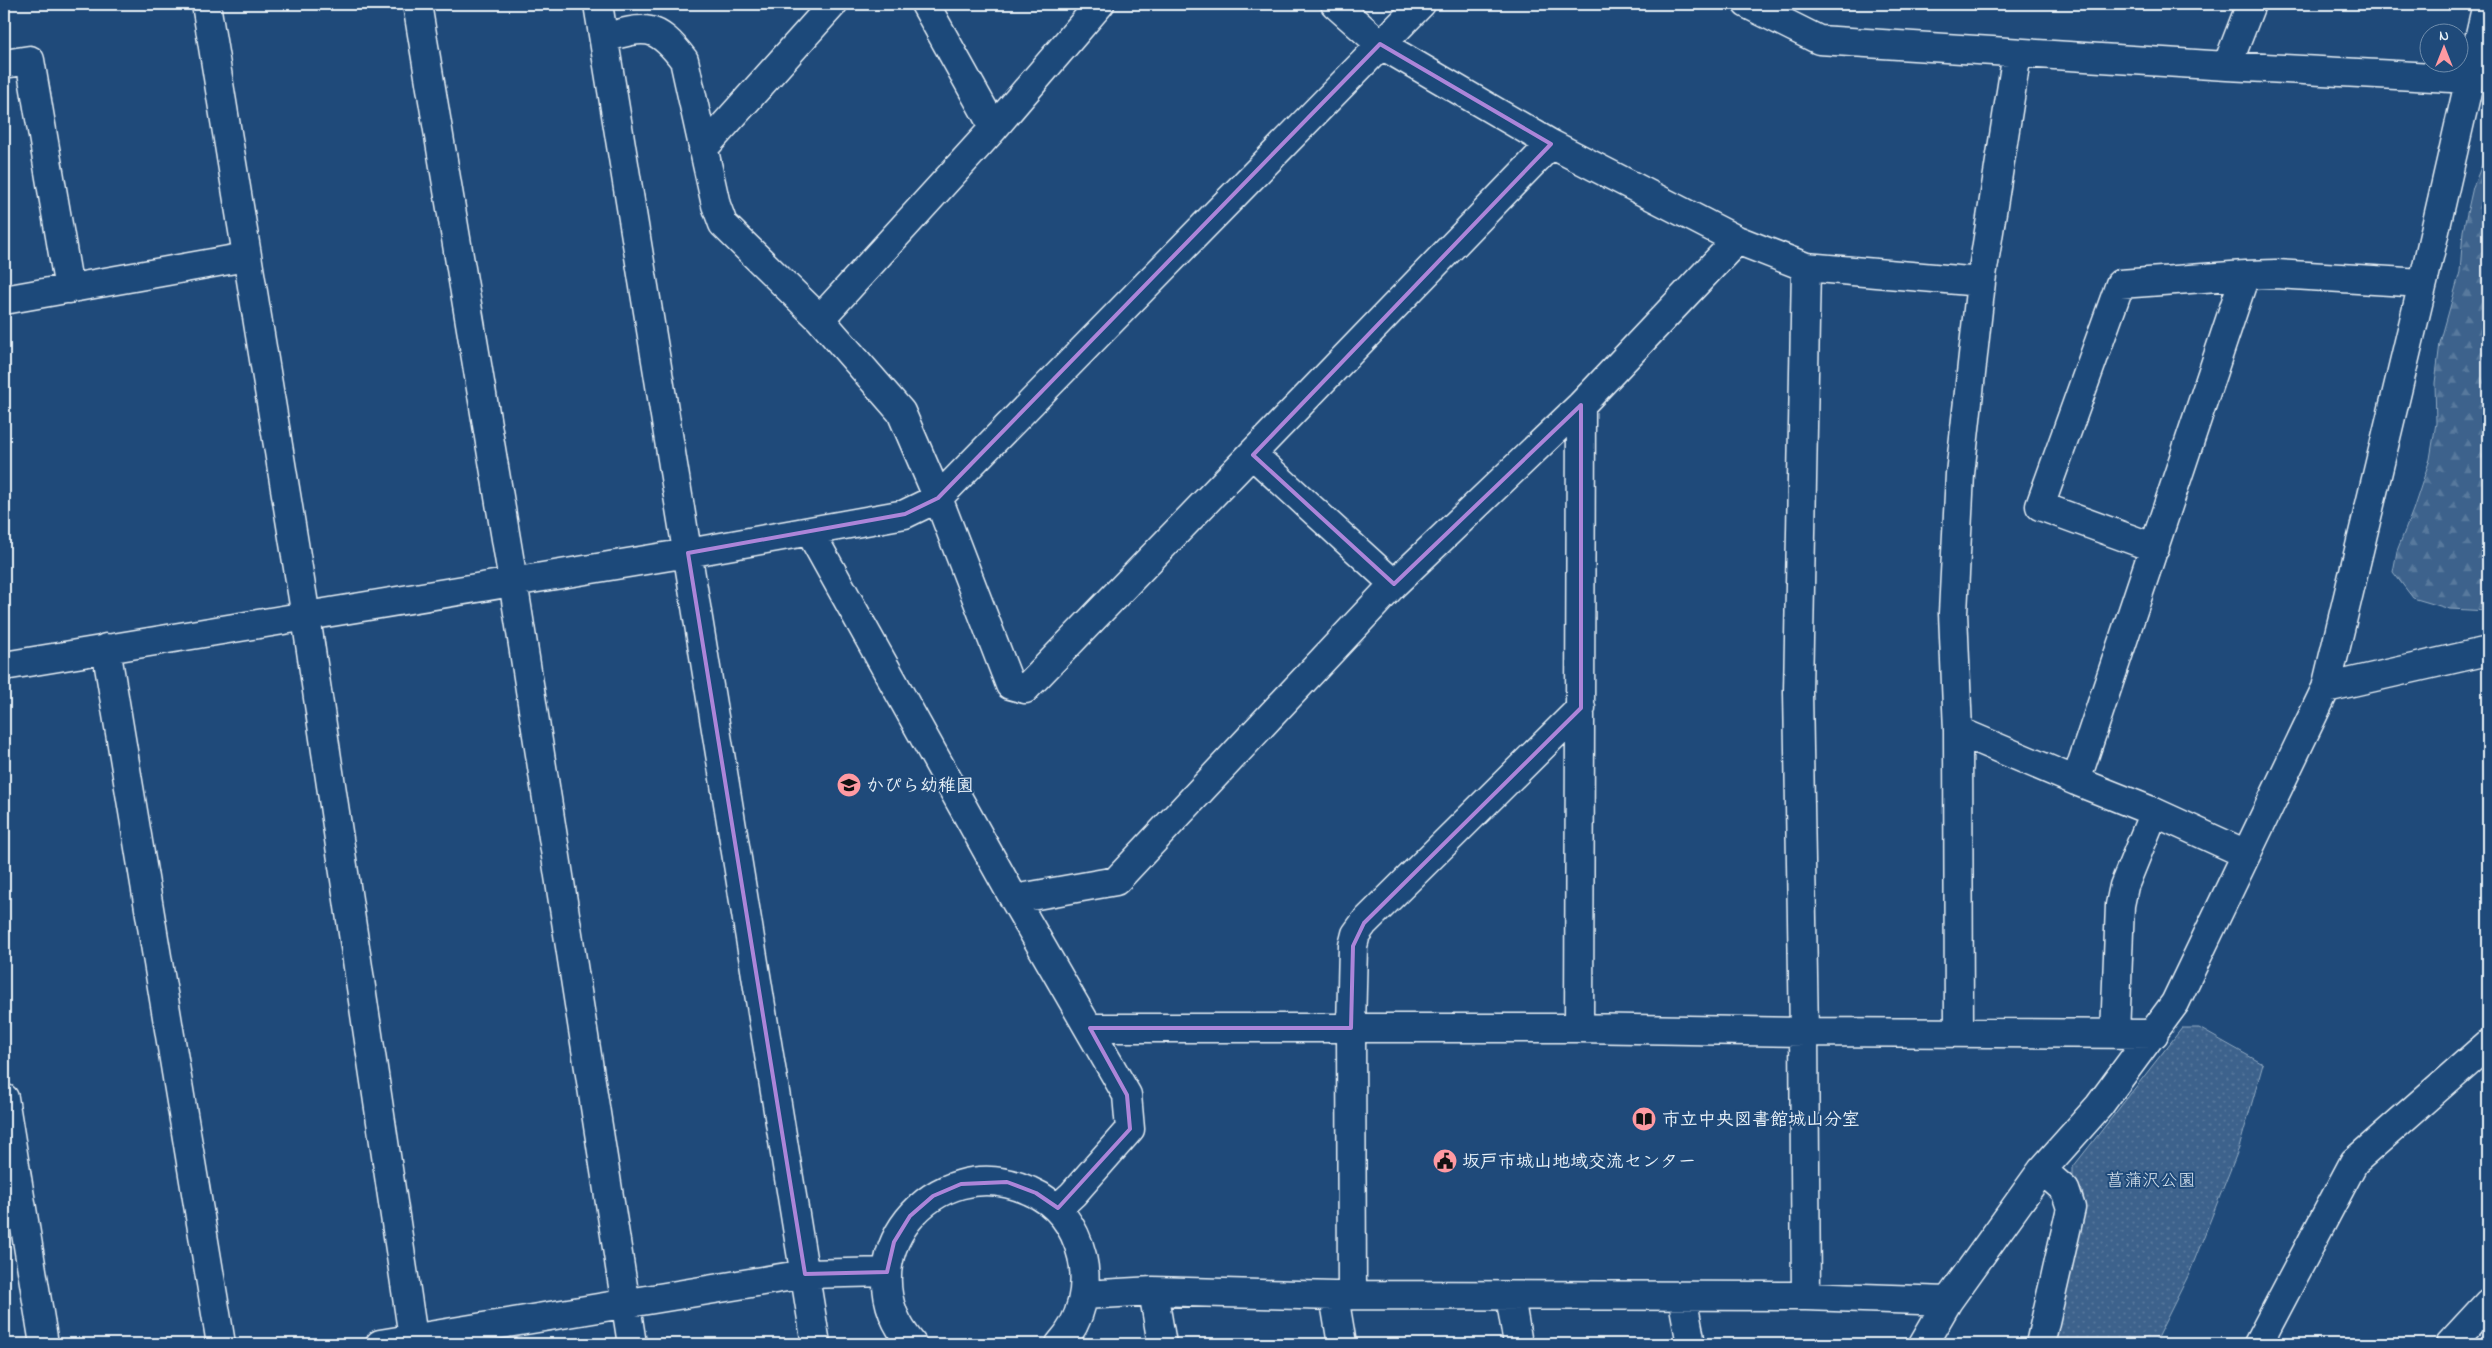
<svg xmlns="http://www.w3.org/2000/svg" width="2492" height="1348" viewBox="0 0 2492 1348" font-family="'Indie Flower','Klee One',sans-serif">
  <defs>
    <pattern id="forest-firs" width="22" height="20" patternUnits="userSpaceOnUse" patternTransform="scale(1.25)"><rect width="22" height="20" fill="#3c628c"/><path d="M5 1l3.5 6h-7zM16 11l3.5 6h-7z" fill="#58799d"/></pattern>
    <pattern id="park-dots" width="8" height="8" patternUnits="userSpaceOnUse" patternTransform="scale(1.25)"><rect width="8" height="8" fill="#3c628c"/><path d="M2 2h.1M6 6h.1" fill="none" stroke="#58799d" stroke-width="1.8" stroke-linecap="round"/></pattern>
  </defs>
  <rect width="100%" height="100%" fill="#1f4a7a"/>
  <filter id="ink" filterUnits="userSpaceOnUse"><feTurbulence type="fractalNoise" baseFrequency=".02" numOctaves="2"/><feDisplacementMap in="SourceGraphic" scale="10" xChannelSelector="R" yChannelSelector="G"/><feConvolveMatrix kernelMatrix="1 2 1 2 8 2 1 2 1" color-interpolation-filters="sRGB"/></filter>
  <g filter="url(#ink)">
    <path fill="url(#forest-firs)" stroke="#92aac2" d="M2488,150V611L2450,609L2413,598L2393,572L2397,551L2413,510L2430,459L2436,423L2435,383L2440,343L2460,272L2463,231L2473,187Z"/>
    <path fill="url(#park-dots)" stroke="#92aac2" d="M2182,1028H2199L2263,1064L2239,1148L2189,1274L2154,1344H2051L2085,1208L2082,1190L2073,1180V1167Z"/>
    <g fill="none" stroke-linecap="round" stroke-linejoin="round">
      <defs>
        <path id="street" d="M417,4L513,581L632,1344
          M598,4L816,1344
          M925,4L994,128
          M1335,4L1380,44L1551,144L1737,240L1806,267L1981,282L2017,53
          M1747,4L1819,40L2227,66L2470,79
          M604,38C645,26 656,23 684,60L716,205L723,224L820,319L901,412L938,498L1010,685L1025,689L1551,144
          M4,64L30,60L69,289
          M2227,66L2251,4
          M703,149L833,4
          M1981,282L1960,474L1953,613L1958,731L2076,781
          M4,300L246,257
          M820,319L994,128L1100,4
          M1253,455L1394,584
          M810,532L1014,899L1127,1095L1130,1129L1073,1194L1058,1208
          M2155,548L2040,506L2120,284L2245,275
          M106,648L221,1344
          M4,666L688,553L905,514L938,498L1421,4
          M2326,688L2488,651
          M1958,731L1959,1032
          M2246,854L2154,812L2076,781L2245,275L2276,274L2423,283
          M1014,899L1116,881L1394,584L1581,405L1737,240
          M1090,1028H1579L1804,1032L1798,692L1806,267
          M1579,1028L1581,405
          M2115,1034L2120,905L2124,886L2154,812
          M4,1098L44,1344
          M1153,1291L1162,1344
          M1084,1295L1153,1291L1334,1296L1352,1295L1806,1296L1948,1301
          M1352,1295L1351,1028L1353,946L1356,934L1364,923L1581,708
          M1334,1296L1342,1344
          M1510,1296L1518,1344
          M1682,1296L1691,1344
          M1806,1296L1804,1032L2154,1034
          M380,1344L805,1274L887,1272
          M912,1344C841,1262 933,1146 1030,1191C1058,1203 1075,1227 1082,1256C1089,1287 1082,1320 1060,1344
          M1923,1344L1948,1301L2042,1170L2099,1106L2175,1003L2326,688L2423,283L2487,4
          M2040,1344L2071,1208L2065,1190L2042,1170
          M2258,1344L2354,1162L2488,1044"/>
        <path id="secondary" d="M206,4L306,617L414,1344
          M2450,1344L2488,1303"/>
      </defs>
      <use href="#street" stroke="#e8f1f8" stroke-width="31"/>
      <use href="#secondary" stroke="#e8f1f8" stroke-width="31"/>
      <use href="#street" stroke="#1f4a7a" stroke-width="28"/>
      <use href="#secondary" stroke="#1f4a7a" stroke-width="28"/>
    </g>
  </g>
  <path fill="none" stroke="#ac85d9" stroke-width="4" stroke-linejoin="round" d="M1380,44L1551,144L1253,455L1394,584L1581,405V708L1364,923L1353,946L1351,1028H1090L1127,1095L1130,1129L1058,1208L1036,1193L1007,1182L961,1184L933,1196L910,1216L894,1242L887,1272L805,1274L688,553L905,514L938,498Z"/>
  <defs>
    <symbol id="school-disc" viewBox="-11 -11 22 22"><circle r="9.5" fill="#ff9aa2" stroke="#1f4a7a"/><path d="M0-5L7-2L0 1L-7-2ZM-4 1L0 2.5L4 1V4Q0 6-4 4Z" fill="#111"/></symbol>
    <symbol id="library-disc" viewBox="-11 -11 22 22"><circle r="9.5" fill="#ff9aa2" stroke="#1f4a7a"/><path d="M-6-4Q-3-5.5-.7-3.5V5Q-3 3-6 4ZM6-4Q3-5.5 .7-3.5V5Q3 3 6 4Z" fill="#111"/></symbol>
    <symbol id="civic-disc" viewBox="-11 -11 22 22"><circle r="9.5" fill="#ff9aa2" stroke="#1f4a7a"/><path d="M-.6-6.5H3V-4.5H.6V-3L4-1V1h2V6H-6V1h2V-1L-.6-3ZM-1.2 2.5V6h2.4V2.5Z" fill="#111"/></symbol>
  </defs>
  <g fill-rule="evenodd">
    <use href="#school-disc" x="835" y="771" width="28" height="28"/>
    <use href="#library-disc" x="1630" y="1105" width="28" height="28"/>
    <use href="#civic-disc" x="1431" y="1147" width="28" height="28"/>
  </g>
  <g text-anchor="middle" stroke-width="4" stroke-linejoin="round" paint-order="stroke">
    <g font-size="18" font-weight="bold" fill="#e8f1f8" stroke="#1f4a7a" text-anchor="start">
      <text x="866" y="791">かぴら幼稚園</text>
      <text x="1662" y="1125">市立中央図書館城山分室</text>
      <text x="1462" y="1167">坂戸市城山地域交流センター</text>
    </g>
    <g font-size="18" fill="#d7e3ed" stroke="#1f4a7a">
      <text x="2151" y="1186">菖蒲沢公園</text>
    </g>
  </g>
  <rect width="2492" height="1348" fill="none" stroke="#1f4a7a" stroke-width="20"/>
  <rect x="10" y="10" width="2472" height="1328" fill="none" stroke="#e8f1f8" stroke-width="2" filter="url(#ink)"/>
  <g transform="translate(2444 48)"><circle r="24" fill="#1f4a7a" stroke="#6f8dac"/>
  <path d="M0-4L9 19L0 12L-9 19Z" fill="#ff9aa2"/>
  <text y="-8" font-size="14" font-weight="bold" text-anchor="middle" fill="#e8f1f8">N</text>
  </g>
</svg>
